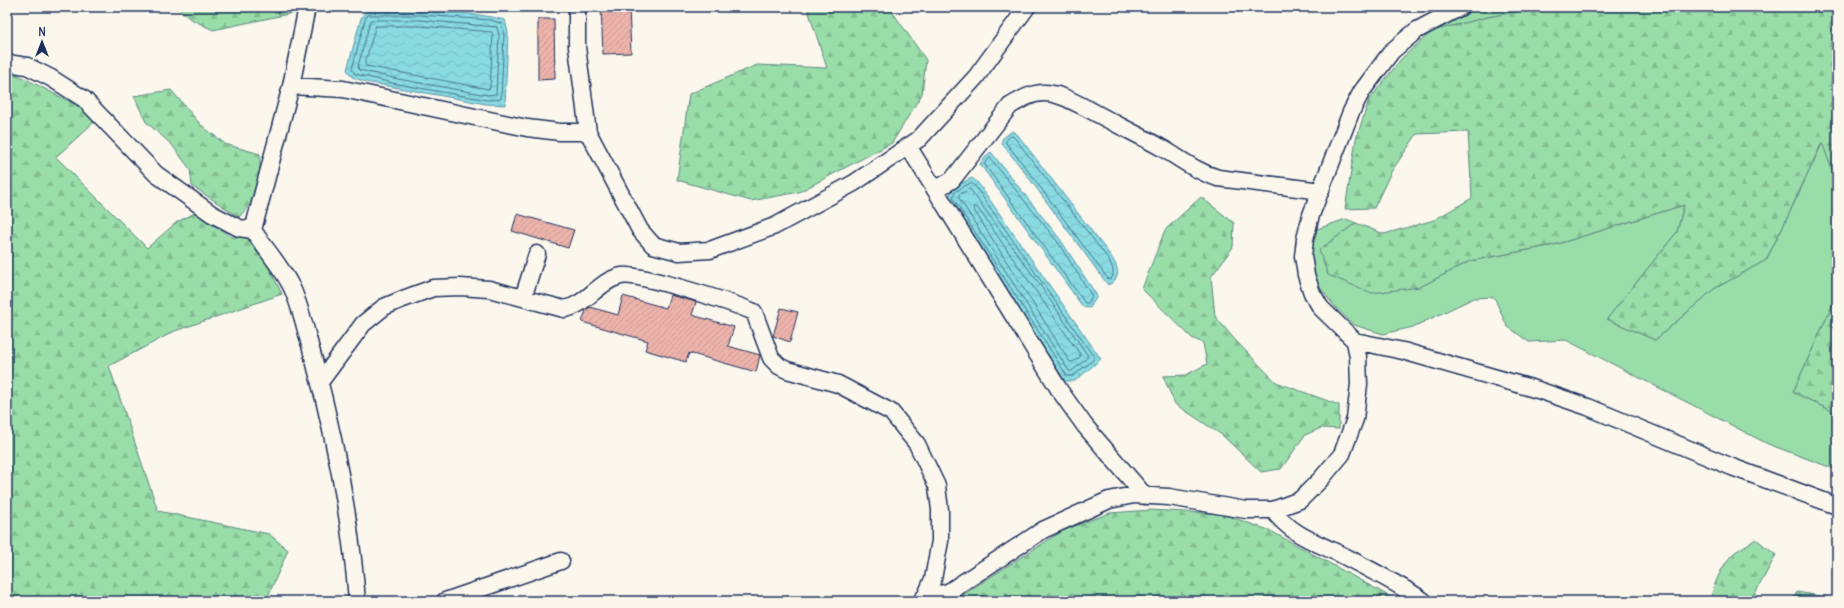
<svg xmlns="http://www.w3.org/2000/svg" width="1844" height="608" viewBox="0 0 1844 608" font-family="Delius,sans-serif">
  <defs>
    <pattern id="forest-firs" width="22" height="20" patternUnits="userSpaceOnUse"><rect width="22" height="20" fill="#99dda8"/><path d="M5 1l3.5 6h-7zM16 11l3.5 6h-7z" fill="#83be93"/></pattern>
    <pattern id="water-waves" width="16" height="10" patternUnits="userSpaceOnUse"><rect width="16" height="10" fill="#89dbe1"/><path d="M0 5q4-4 8 0t8 0" fill="none" stroke="#76bcc3"/></pattern>
    <pattern id="building-hatch" width="6" height="6" patternUnits="userSpaceOnUse"><rect width="6" height="6" fill="#edb3ab"/><path d="M-1 1l2-2M0 6l6-6M5 7l2-2" fill="none" stroke="#cb9a96"/></pattern>
  </defs>
  <rect width="100%" height="100%" fill="#fbf7ec"/>
  <filter id="ink" filterUnits="userSpaceOnUse"><feTurbulence type="fractalNoise" baseFrequency=".025" numOctaves="2"/><feDisplacementMap in="SourceGraphic" scale="8" xChannelSelector="R" yChannelSelector="G"/><feConvolveMatrix kernelMatrix="1 2 1 2 8 2 1 2 1" color-interpolation-filters="sRGB"/></filter>
  <g filter="url(#ink)">
    <path fill="#99dda8" stroke="#5a8683" d="M1477,7H1542L1488,17L1432,31Z
      M1823,142L1837,184V295L1793,392L1834,412L1837,411V470L1768,444L1566,340L1529,342L1507,326L1494,297L1474,298L1413,327L1383,334L1354,325L1335,307L1315,281L1309,258L1317,229L1346,219L1356,223L1319,250L1420,287L1470,261L1554,245L1684,205L1677,232L1607,319L1655,340L1714,289L1766,260L1787,218Z"/>
    <path fill="url(#forest-firs)" stroke="#5a8683" d="M177,7H299L298,12L213,30L189,18Z
      M807,7H889L926,60L922,94L892,143L799,192L751,201L677,180L689,94L757,65L827,68Z
      M1542,7H1837V184L1822,142L1787,218L1766,260L1714,289L1655,340L1607,319L1677,232L1684,205L1554,245L1470,261L1420,287L1372,293L1328,275L1319,250L1356,223L1384,234L1434,220L1472,198L1468,132L1417,134L1391,172L1374,208L1345,209L1356,139L1369,100L1401,59L1432,31L1488,17Z
      M7,74H16L78,106L94,122L56,157L147,248L177,222L195,213L232,237H248L267,264L282,294L175,331L109,366L158,511L269,534L288,550L266,601H7Z
      M171,90L201,125L225,144L260,154V171L250,205L239,217L192,186L190,169L172,145L146,122L134,96Z
      M1201,197L1234,223L1233,247L1211,277L1215,316L1235,340L1276,382L1339,405V429L1321,428L1305,435L1281,469L1261,472L1222,435L1175,404L1163,376L1186,375L1207,364L1203,343L1192,338L1142,289L1165,230Z
      M1837,295V411L1834,412L1793,392Z
      M1150,510L1222,514L1269,530L1398,601H953L1064,530L1110,513Z
      M1756,539L1776,555L1751,601H1711C1712,586 1723,563 1734,553C1740,548 1749,544 1756,539Z
      M1797,592L1837,599V601H1792Z"/>
    <path fill="url(#water-waves)" stroke="#5d96ad" d="M366,11C412,11 460,9 505,20L508,33L505,105L486,104L366,82L352,77L347,70L361,18Z
      M1012,131L1017,134L1110,255C1118,266 1123,278 1108,285L1023,170L1002,144V139Z
      M991,152L1060,239L1097,296L1090,308L1083,307L980,164L988,154Z
      M972,178L978,183L1101,359L1075,381H1065L948,198C952,187 961,183 972,178Z"/>
    <g fill="none" stroke-linecap="round" stroke-linejoin="round">
      <path stroke="#477492" stroke-width="1" d="M368,15H421L490,20L501,23L504,34L501,99L487,100L397,84L355,74L352,69L365,20Z
        M371,20H420L497,27L499,35L496,94L487,95L398,79L359,70L358,67Z
        M376,26H420L492,32L493,35L490,88L488,89L366,66L365,64Z
        M1011,136L1014,137L1107,257C1111,264 1116,272 1111,279H1108L1026,168L1006,143V141Z
        M990,158L1057,241L1092,296L1088,303H1085L985,165V163Z
        M971,183L975,186L1094,357V359L1073,376H1067L953,198L955,192Z
        M970,189L1038,282L1088,356L1087,358L1072,371H1069L959,198V195Z
        M974,207H977L1080,354V357L1073,362H1070L974,210Z"/>
    </g>
    <path fill="url(#building-hatch)" stroke="#1b2f5e" d="M601,7H629L631,53L603,54Z
      M538,19H554L555,79L538,80Z
      M517,214L574,230L568,248L512,231Z
      M670,295L696,302L692,315L734,327L728,346L760,355L756,372L689,353L686,362L645,350L648,341L582,322L586,310L590,307L618,315L623,296L666,308Z
      M781,308L798,312L790,342L773,336Z"/>
    <g fill="none" stroke-linecap="round" stroke-linejoin="round">
      <defs>
        <path id="minor" d="M307,7L291,86L253,230C265,249 282,267 292,288C302,310 307,336 314,360C335,439 351,520 357,601
          M577,7V47L588,132L640,230L653,245L679,252L710,250L775,226L854,183L919,139L976,77L1027,7
          M7,63L27,66L51,78L84,99L156,174L212,214L239,228L253,230
          M291,86L343,89L527,128L560,132H588
          M908,146L1060,391L1085,426L1145,496
          M935,190L952,180L1010,106C1020,100 1031,93 1044,93C1061,93 1077,104 1092,111C1115,124 1139,135 1162,148C1181,159 1197,172 1218,178L1321,191
          M523,298L537,254
          M1355,341L1403,351L1538,390L1588,407L1732,467L1837,506
          M320,382L363,324L384,307L403,299L433,288L460,287L489,289L564,309C586,306 598,281 621,276C637,272 736,304 754,312L771,358L779,366L787,370L838,384L891,412L917,444L937,486L940,510V541L933,579L926,595L921,601
          M1273,510C1292,536 1316,542 1344,556C1371,570 1399,584 1424,601
          M926,595L947,593L1043,530L1109,500L1134,495L1169,497L1246,510H1273L1300,500L1321,479L1342,454L1355,419L1359,384L1358,357L1355,341L1321,308L1312,293L1306,275L1303,256L1305,239L1311,215L1351,112L1362,91L1392,51L1417,30L1461,7
          M445,601L561,561"/>
      </defs>
      <use href="#minor" stroke="#1b2f5e" stroke-width="19"/>
      <use href="#minor" stroke="#fbf7ec" stroke-width="16"/>
    </g>
  </g>
  <rect width="1844" height="608" fill="none" stroke="#fbf7ec" stroke-width="24"/>
  <rect x="12" y="12" width="1820" height="584" fill="none" stroke="#1b2f5e" stroke-width="1.5" filter="url(#ink)"/>
  <g transform="translate(42 42)" stroke="#fbf7ec" stroke-width="3" paint-order="stroke">
  <path d="M0-3L7 15L0 10L-7 15Z" fill="#1b2f5e"/>
  <text y="-6" font-size="11" font-weight="bold" text-anchor="middle" fill="#1b2f5e">N</text>
  </g>
</svg>
